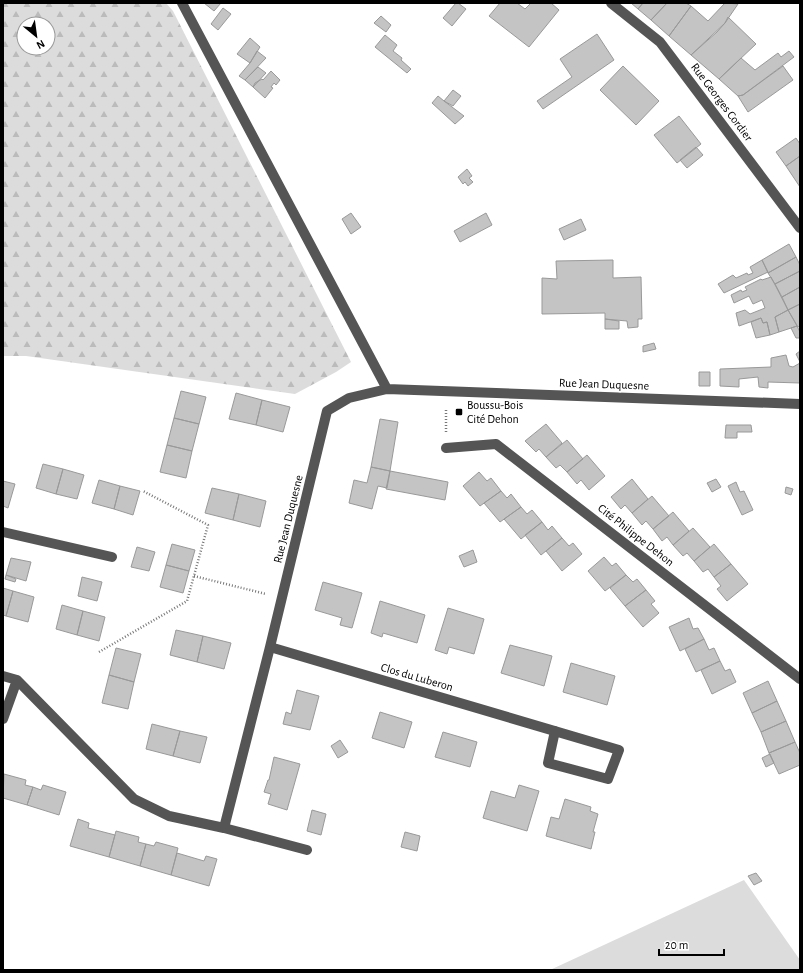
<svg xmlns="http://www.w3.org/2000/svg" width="803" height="973" viewBox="0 0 803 973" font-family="'Alegreya Sans',sans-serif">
  <defs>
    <pattern id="forest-firs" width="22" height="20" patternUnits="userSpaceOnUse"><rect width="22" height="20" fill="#dcdcdc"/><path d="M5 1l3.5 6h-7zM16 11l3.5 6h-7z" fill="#bbb"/></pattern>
  </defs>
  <rect width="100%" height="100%" fill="#fff"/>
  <path fill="#dcdcdc" d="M744,880L800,960V970H550Z"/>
  <path fill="url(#forest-firs)" fill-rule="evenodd" d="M3,3H166L173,11L351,362L336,372L295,394L26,356H3ZM24,24H48V48H24Z"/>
  <path fill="#c4c4c4" stroke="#999" d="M204,3H221L214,11Z
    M456,3H458L466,9L452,26L443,18Z
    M500,3H517L525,9L531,3H551L559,10L529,47L489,16Z
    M631,3H643L638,9Z
    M643,3H667L651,20L638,9Z
    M667,3H686L691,6L669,36L651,20Z
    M725,3L738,4L725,23L691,55L669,36L691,6L708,21Z
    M223,8L231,14L218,30L211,24Z
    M381,16L391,25L386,32L374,23Z
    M728,17L756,44L719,79L691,55L717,32L725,23Z
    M597,34L614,60L543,109L537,101L572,77L560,59Z
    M385,35L397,45L393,51L402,58L401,60L411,69L407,73L375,47Z
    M250,38L260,47L250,63L237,54Z
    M257,51L266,58L245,80L239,76L250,63Z
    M789,51L794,57L743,95L738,96L719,79L741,58L755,70L778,53L781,57Z
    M623,66L659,101L636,125L600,90Z
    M783,66L793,80L748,112L738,96L743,95Z
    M258,67L266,73L253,87L245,80Z
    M271,71L280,80L276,85L274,83L271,87L273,88L265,98L253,87L255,83L262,79L263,80Z
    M453,90L461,96L453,106L444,101Z
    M438,96L444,101L464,116L455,124L432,103Z
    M679,116L701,144L677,163L654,135Z
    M796,138L800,144V156L786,166L776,152Z
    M696,147L703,155L687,168L680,160Z
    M800,156V187L786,166Z
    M467,169L472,176L469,178L473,182L468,186L465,182L463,184L458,177Z
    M351,213L361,227L351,234L342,219Z
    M486,213L492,225L460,242L454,231Z
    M581,219L586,230L564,240L559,229Z
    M789,244L796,257L768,273L762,260Z
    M796,257L800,265V271L775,284L768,273Z
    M613,260V278L641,277L642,319H638V327L628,328L627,321L605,319V313L542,314V278L557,279L556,261Z
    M762,260L768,272L724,293L718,284L733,275L736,278L747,273L748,275L753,273L750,267Z
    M800,271V287L782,297L775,284Z
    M771,277L788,310L775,317L779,332L770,335L767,322L763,323L761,318L739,326L736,313L745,310L750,314L765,308L762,300L753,304L749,296L734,303L731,295L741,290L742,292L747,290L745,287L761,279L762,280Z
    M800,287V304L788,310L782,297Z
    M800,304V326L798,327L788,310Z
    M788,310L797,326L779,332L775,317Z
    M761,318L763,323L767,322L770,335L756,338L751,322Z
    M605,319L619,321V329H605Z
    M797,326L800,332V338H796L791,328Z
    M654,343L656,349L643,352V346Z
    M800,351V362L796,354Z
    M786,355L789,366L793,367L800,363V383L768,382V388L759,387L758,377L739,379V387L720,386V369L771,367V358Z
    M699,372H710V386H699Z
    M181,391L206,397L199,424L174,418Z
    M236,393L262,400L256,425L229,419Z
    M262,400L290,407L283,432L256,425Z
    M174,418L199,424L192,451L167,445Z
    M380,419L398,422L390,471L371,467Z
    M546,424L562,443L546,457L539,449L536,452L525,441Z
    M726,425H751L752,432H737V438H725Z
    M567,440L583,459L567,472L560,465L556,468L546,457Z
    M167,445L192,451L186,478L160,472Z
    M587,455L605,476L589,490L581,480L577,484L567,472Z
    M43,464L63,469L56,494L36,488Z
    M371,467L390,471L387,488L378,486L372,509L349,503L354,480L367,483Z
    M63,469L84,475L77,499L56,494Z
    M390,471L448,482L445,500L386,489Z
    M479,472L487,481L491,478L501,491L480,506L463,486Z
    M632,479L648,499L632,513L625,505L621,509L611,497Z
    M716,479L721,487L712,492L707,483Z
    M99,480L120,486L114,509L92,503Z
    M3,481L15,484L8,508L3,506Z
    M736,482L740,492L744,491L753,510L742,515L728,486Z
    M120,486L140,491L133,515L114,509Z
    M786,487L793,489L791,495L785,493Z
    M212,488L239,494L233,520L205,513Z
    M501,491L507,498L511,494L521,507L500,522L484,503Z
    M239,494L266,501L260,527L233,520Z
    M652,496L669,516L653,529L646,521L642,525L632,513Z
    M521,507L527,514L532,510L542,522L521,539L504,519Z
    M673,512L689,531L673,545L667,537L662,541L653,529Z
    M542,522L548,530L552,526L562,538L541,555L525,535Z
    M693,528L710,547L694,561L687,553L683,556L673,545Z
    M562,538L569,546L573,543L582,554L562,571L546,551Z
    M172,544L195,550L189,571L166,565Z
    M714,544L731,564L714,577L708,569L703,572L694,561Z
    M137,547L155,552L149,571L131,567Z
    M473,550L477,562L464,567L459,556Z
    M604,557L612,566L616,563L626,575L605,591L588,571Z
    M11,558L31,562L26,581L6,575Z
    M731,564L748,584L727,601L717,589L721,586L714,577Z
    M166,565L189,571L183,593L160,587Z
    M6,575L16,579L15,582L5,579Z
    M626,575L633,582L637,579L646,590L625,606L610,588Z
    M82,577L102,582L97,601L78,596Z
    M323,582L362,593L352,628L340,625L342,618L315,610Z
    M3,588L13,591L6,616L3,615Z
    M646,590L655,601L651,604L659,613L643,627L625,606Z
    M13,591L34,597L28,622L6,616Z
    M380,601L425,615L417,643L383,633L382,637L371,633Z
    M62,605L83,611L77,635L56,629Z
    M448,608L484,619L474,654L449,647L447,654L435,650Z
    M83,611L105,617L99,641L77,635Z
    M689,618L693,629L698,628L704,639L680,651L669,627Z
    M176,630L203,636L197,662L170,655Z
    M203,636L231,643L224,669L197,662Z
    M704,639L709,650L714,648L720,661L696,672L685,649Z
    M510,645L552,656L544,686L501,673Z
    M116,648L141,654L134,682L109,675Z
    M720,661L725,671L730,669L736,682L712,694L701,670Z
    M571,663L615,676L607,705L563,692Z
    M109,675L134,682L128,709L102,703Z
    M768,681L777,701L752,713L743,693Z
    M297,690L319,696L310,730L283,724L286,712L291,714Z
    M777,701L786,721L761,732L752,713Z
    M380,712L412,722L404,748L372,738Z
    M786,721L795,742L769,753L761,732Z
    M152,724L180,731L173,756L146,749Z
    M180,731L207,737L200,763L173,756Z
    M443,732L477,742L470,767L435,757Z
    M340,740L348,752L338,758L331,746Z
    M795,742L800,753V765L779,774L769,753Z
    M770,754L774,763L766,767L762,758Z
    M274,757L300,764L287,810L268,804L271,794L264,792L268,780H269Z
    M4,774L26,780L25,785L33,787L27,805L3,798Z
    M43,785L66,792L59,815L27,805L33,787L41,790Z
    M519,785L539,791L527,831L483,818L491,791L515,798Z
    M565,799L591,807L590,811L598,814L593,832H595L591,849L546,836L551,817L559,819Z
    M312,810L326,814L321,835L307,831Z
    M78,819L89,823L88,828L115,835L109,857L70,846Z
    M116,831L139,837L138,842L146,844L140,866L109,857Z
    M405,832L420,836L417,851L401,847Z
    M156,842L178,848L171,875L140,866L146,844L154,846Z
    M177,853L204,861L206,856L217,859L209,886L171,875Z
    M756,873L762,881L754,885L748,876Z"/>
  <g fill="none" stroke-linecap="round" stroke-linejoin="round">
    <path stroke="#777" stroke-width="2.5" stroke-dasharray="1 2" stroke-linecap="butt" d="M446,432V408
      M194,576L266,594
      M99,652L187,601L208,525L143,491"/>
    <path stroke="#555" stroke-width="10" d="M182,3L387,389
      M611,3L660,42L800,228
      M446,448L496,444L800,679
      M3,532L112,557
      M270,647L619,750L608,779L548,763L555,731
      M3,676L17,680L134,799L169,816L224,828L270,647L327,411L349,398L387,389L800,404
      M3,719L17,680
      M224,828L307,850"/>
  </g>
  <rect fill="#000" stroke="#fff" stroke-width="1.5" x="455" y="408" width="8" height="8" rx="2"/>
  <g text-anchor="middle" stroke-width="3" stroke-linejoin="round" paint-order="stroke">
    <g font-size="12" fill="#000" stroke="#fff">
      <text transform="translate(722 102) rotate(53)" y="4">Rue Georges Cordier</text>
      <text transform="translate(604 384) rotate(2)" y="4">Rue Jean Duquesne</text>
      <text transform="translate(288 519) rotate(-76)" y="4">Rue Jean Duquesne</text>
      <text transform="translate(636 535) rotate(38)" y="4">Cité Philippe Dehon</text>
      <text transform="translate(417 677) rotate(16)" y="4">Clos du Luberon</text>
    </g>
    <g font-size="12" fill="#000" stroke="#fff" text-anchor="start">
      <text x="467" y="409">Boussu-Bois<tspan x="467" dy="14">Cité Dehon</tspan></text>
    </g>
  </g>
  <rect width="803" height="973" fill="none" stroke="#000000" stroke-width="8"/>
  <g transform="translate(36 36) rotate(151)"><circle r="19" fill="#ffffff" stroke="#999999"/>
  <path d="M0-3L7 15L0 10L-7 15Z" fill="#000000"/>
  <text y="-6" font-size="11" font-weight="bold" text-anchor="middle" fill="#000000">N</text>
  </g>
  <path d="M659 949v6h65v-6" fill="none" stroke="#000000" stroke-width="2"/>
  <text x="665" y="949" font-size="12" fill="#000000" stroke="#ffffff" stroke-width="3" paint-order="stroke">20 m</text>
</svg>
